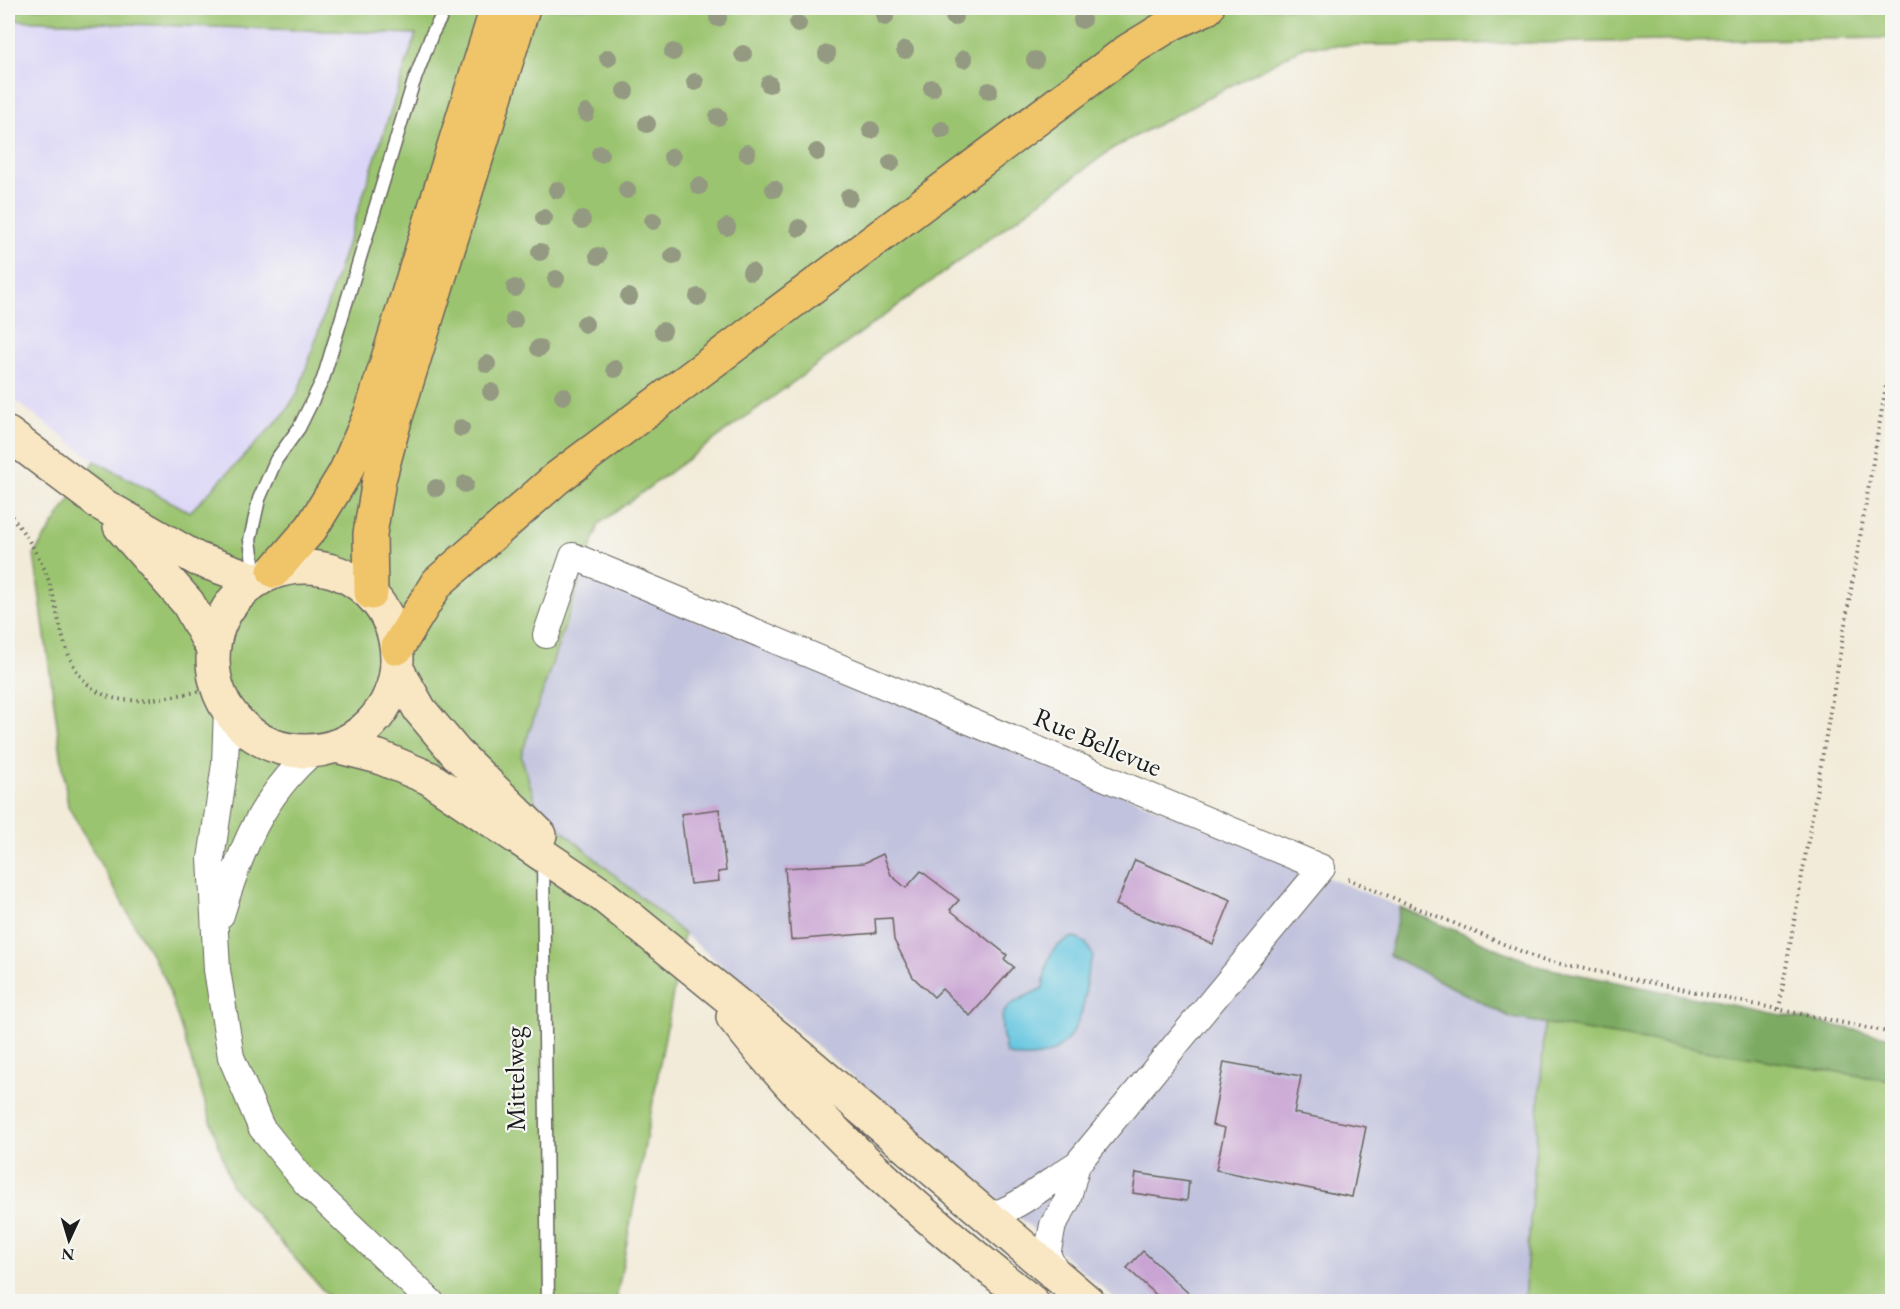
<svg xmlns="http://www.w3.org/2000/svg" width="1900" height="1309" viewBox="0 0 1900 1309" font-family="'EB Garamond',serif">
  <rect width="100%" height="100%" fill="#f6f6f2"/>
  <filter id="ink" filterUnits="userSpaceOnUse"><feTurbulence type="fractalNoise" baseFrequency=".0167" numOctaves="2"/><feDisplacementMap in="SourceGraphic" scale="12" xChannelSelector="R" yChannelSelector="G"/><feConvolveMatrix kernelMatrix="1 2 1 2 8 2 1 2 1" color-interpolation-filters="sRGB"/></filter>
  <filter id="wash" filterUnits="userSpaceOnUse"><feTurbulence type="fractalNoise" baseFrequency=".008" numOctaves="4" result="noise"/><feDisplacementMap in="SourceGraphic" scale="24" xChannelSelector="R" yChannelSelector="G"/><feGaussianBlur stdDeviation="1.35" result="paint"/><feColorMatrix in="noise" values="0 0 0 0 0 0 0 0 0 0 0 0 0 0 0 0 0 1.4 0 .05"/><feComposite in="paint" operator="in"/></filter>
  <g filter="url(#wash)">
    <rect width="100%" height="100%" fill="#f2ebd9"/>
    <path fill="#dbd6f7" d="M8,20L416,34L298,392L284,414L190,512L95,461L8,395Z"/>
    <path fill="#c1c2dd" d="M584,574L1400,907L1390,955L1512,1018L1545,1023L1524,1301H1405L1388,1295L1382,1302L1118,1301L538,810L521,756Z"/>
    <path fill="#9bc470" stroke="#5c7046" stroke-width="1.5" d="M8,8H1892V38L1306,46L1115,147L599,524L521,756L538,810L684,934L616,1301L333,1302L232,1186L165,979L68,806L34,554L95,461L190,512L284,414L298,392L310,357L416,34L8,20Z
      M1545,1023L1892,1081V1301L1524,1302Z"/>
    <path fill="#7caa62" stroke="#4c633f" stroke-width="1.5" d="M1400,907L1541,967L1892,1037V1081L1512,1018L1389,955Z"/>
    <path fill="#62c5e0" stroke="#3f707e" stroke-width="1.5" d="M1073,937L1086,943L1093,956C1084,973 1088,989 1083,1007C1077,1030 1063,1053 1039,1056C1027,1057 1017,1059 1006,1053C996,1006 1002,1008 1043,988C1047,962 1046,948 1073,937Z"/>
    <g id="blocks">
      <path fill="#c9a4d3" d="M719,809L726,871L718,872L719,881L690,884L681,814Z
        M883,854L891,875L906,888L921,871L959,900L950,910L1007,955L1004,959L1014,967L970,1016L942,989L934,997L913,977L894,940L892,918L875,919L876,933L791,940L785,868L864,863Z
        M1135,860L1231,900L1213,944L1116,905Z
        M1224,1062L1301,1076L1294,1113L1366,1127L1352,1197L1216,1170L1225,1128L1212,1125Z
        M1136,1173L1189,1181L1187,1201L1133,1193Z
        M1143,1251L1185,1290L1198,1302H1164L1127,1268Z"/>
    </g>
  </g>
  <g filter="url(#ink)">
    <use href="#blocks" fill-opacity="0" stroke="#67645e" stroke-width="1.5"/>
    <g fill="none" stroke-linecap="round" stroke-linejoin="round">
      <defs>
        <path id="service" d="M255,576L250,540L259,499L276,460L299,428L323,379L413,84L432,34L446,8
          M543,859L548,1302"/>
        <path id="minor" d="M546,635L573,556L1322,868L1077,1164
          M227,708L225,764L211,859L217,970L231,1057L261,1127L306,1183L431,1302
          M221,915C241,849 261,796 315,750
          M988,1216C1021,1208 1048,1181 1077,1164L1067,1201L1053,1225L1047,1255L1060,1277"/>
        <path id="secondary" d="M8,434L101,504L197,559L256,580
          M120,526L188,603L213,649
          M213 659a92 92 0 1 1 184 0a92 92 0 1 1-184 0Z
          M397,669L420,710L456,753L540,835
          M336,746L379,757L429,778L602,895L787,1045L1088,1302
          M733,1017C818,1126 923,1217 1032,1302"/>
        <path id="trunk" d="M274,571L312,527L345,473L371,413L497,8
          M371,593L370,534L379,480L395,420L523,8
          M397,648L437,583L557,478L1129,50L1173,23L1207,8"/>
      </defs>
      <use href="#service" stroke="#67645e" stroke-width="15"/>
      <use href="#minor" stroke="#67645e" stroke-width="28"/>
      <use href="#secondary" stroke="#67645e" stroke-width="36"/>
      <use href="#trunk" stroke="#67645e" stroke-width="36"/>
      <path stroke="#67645e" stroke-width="4" stroke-dasharray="1.5 4.5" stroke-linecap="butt" d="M8,512C20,526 35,549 43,566C64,611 56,682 113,698C138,705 179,694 205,691
        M1348,879L1542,960L1892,1033
        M1779,1009L1892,351"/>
      <use href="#service" stroke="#fff" stroke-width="12"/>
      <use href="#minor" stroke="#fff" stroke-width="26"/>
      <use href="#secondary" stroke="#f9e7c3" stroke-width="33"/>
      <use href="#trunk" stroke="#f0c469" stroke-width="33"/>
    </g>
    <g fill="#949a81">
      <circle cx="885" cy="17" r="9"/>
      <circle cx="954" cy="17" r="9"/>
      <circle cx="718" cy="18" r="9"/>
      <circle cx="1082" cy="20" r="9"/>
      <circle cx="798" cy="24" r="9"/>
      <circle cx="905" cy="50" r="9"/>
      <circle cx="673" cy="52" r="9"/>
      <circle cx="743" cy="54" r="9"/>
      <circle cx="827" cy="54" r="9"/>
      <circle cx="608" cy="58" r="9"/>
      <circle cx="964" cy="59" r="9"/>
      <circle cx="1035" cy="60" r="9"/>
      <circle cx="695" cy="82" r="9"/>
      <circle cx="769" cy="84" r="9"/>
      <circle cx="932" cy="88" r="9"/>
      <circle cx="625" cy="91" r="9"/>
      <circle cx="989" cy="91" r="9"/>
      <circle cx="586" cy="113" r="9"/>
      <circle cx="718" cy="117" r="9"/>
      <circle cx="647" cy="124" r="9"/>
      <circle cx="871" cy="130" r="9"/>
      <circle cx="942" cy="130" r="9"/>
      <circle cx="817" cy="152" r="9"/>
      <circle cx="747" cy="153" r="9"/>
      <circle cx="600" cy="154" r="9"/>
      <circle cx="672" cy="157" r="9"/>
      <circle cx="891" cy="163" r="9"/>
      <circle cx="699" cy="186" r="9"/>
      <circle cx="774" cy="189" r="9"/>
      <circle cx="557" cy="190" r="9"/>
      <circle cx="627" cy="190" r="9"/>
      <circle cx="849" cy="197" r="9"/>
      <circle cx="544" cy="218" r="9"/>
      <circle cx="582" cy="220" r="9"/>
      <circle cx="653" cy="221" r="9"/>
      <circle cx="727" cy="227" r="9"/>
      <circle cx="799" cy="228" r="9"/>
      <circle cx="540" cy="252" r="9"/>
      <circle cx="598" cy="256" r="9"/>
      <circle cx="673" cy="256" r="9"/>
      <circle cx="751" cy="272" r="9"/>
      <circle cx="556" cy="279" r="9"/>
      <circle cx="515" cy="288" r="9"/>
      <circle cx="629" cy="297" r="9"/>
      <circle cx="698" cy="297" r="9"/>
      <circle cx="514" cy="320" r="9"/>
      <circle cx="585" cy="324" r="9"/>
      <circle cx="663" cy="331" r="9"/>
      <circle cx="539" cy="348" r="9"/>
      <circle cx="487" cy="364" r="9"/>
      <circle cx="615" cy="369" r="9"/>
      <circle cx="491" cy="392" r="9"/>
      <circle cx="563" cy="396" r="9"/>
      <circle cx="461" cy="428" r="9"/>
      <circle cx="465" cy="484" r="9"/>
      <circle cx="436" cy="488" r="9"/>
    </g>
  </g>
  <g text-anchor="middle" stroke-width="4.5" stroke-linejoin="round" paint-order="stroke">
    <g font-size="27" fill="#1c1c1c" stroke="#f6f6f2">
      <text transform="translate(1098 742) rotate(23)" y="9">Rue Bellevue</text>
      <text transform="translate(515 1079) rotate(-91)" y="9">Mittelweg</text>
    </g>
  </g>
  <rect width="1900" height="1309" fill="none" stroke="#f6f6f2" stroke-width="30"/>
  <g transform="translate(69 1240) rotate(184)" stroke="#f6f6f2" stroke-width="4.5" paint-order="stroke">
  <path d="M0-4.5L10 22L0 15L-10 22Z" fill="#1c1c1c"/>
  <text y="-9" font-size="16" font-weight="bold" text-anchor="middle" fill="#1c1c1c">N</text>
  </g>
</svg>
